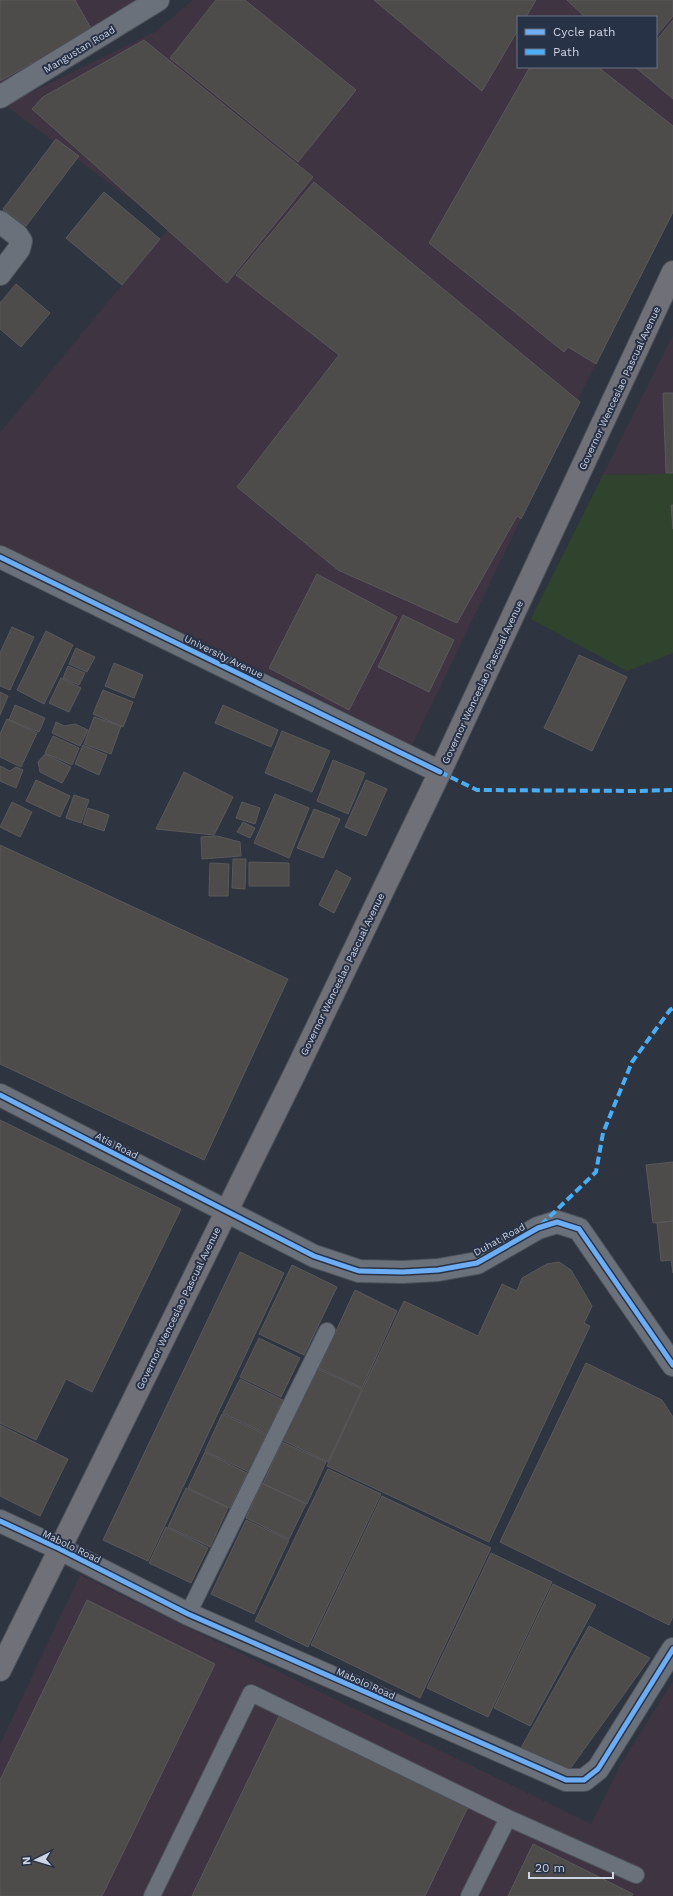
<svg xmlns="http://www.w3.org/2000/svg" width="673" height="1896" viewBox="0 0 673 1896" font-family="'Work Sans',sans-serif">
  <rect width="100%" height="100%" fill="#2f3540"/>
  <path fill="#3f3442" fill-rule="evenodd" d="M0,0H139L0,85Z
    M193,0H673V203L412,745L223,651L0,545V433L169,228L5,105L155,32ZM518,17H656V67H518Z
    M673,335V474L603,475Z
    M80,1575L591,1824L622,1762L673,1681V1896H0V1744Z"/>
  <path fill="#30432d" d="M673,474V653L627,671L531,619L603,475Z"/>
  <path fill="#4e4b4b" stroke="#59585a" d="M0,0H75L92,30L0,81Z
    M216,0H245L356,90L298,162L170,58Z
    M374,0H536L526,17H518V30L482,91Z
    M567,0H673V16L656,36V17H585Z
    M673,20V99L635,67H656V41Z
    M144,40L313,177L227,283L32,109L43,97Z
    M530,67H598L673,126V212L596,364L568,347L564,352L429,243Z
    M56,139L79,156L26,226L3,209Z
    M314,182L580,402L521,519L517,516L457,623L338,570L237,487L339,355L236,275Z
    M104,192L160,239L122,285L66,238Z
    M16,284L50,313L21,347L0,329V303Z
    M663,393H673V473H666Z
    M671,505H673V529Z
    M317,574L397,617L349,710L269,668Z
    M403,615L454,640L429,692L378,667Z
    M12,627L34,637L10,690L0,686V653Z
    M46,631L73,645L44,704L17,690Z
    M76,648L95,657L87,672L69,664Z
    M579,655L627,677L592,751L544,728Z
    M114,663L143,675L134,698L105,686Z
    M68,666L85,673L79,685L63,678Z
    M61,678L81,688L69,712L49,703Z
    M103,690L133,702L123,727L93,714Z
    M0,692L8,696L0,715Z
    M15,705L45,718L39,732L9,720Z
    M223,705L278,730L271,747L215,723Z
    M94,717L121,726L111,754L84,744Z
    M7,719L37,733L21,767L0,757V734Z
    M56,722L64,726L75,724L88,730L80,746L52,733Z
    M282,731L330,751L312,792L265,773Z
    M53,736L79,748L72,765L45,753Z
    M83,745L107,755L99,775L75,764Z
    M45,754L71,767L62,783L40,772L38,762Z
    M333,760L365,773L348,814L317,801Z
    M0,766L10,771L16,767L23,770L16,788L0,781Z
    M184,772L233,797L214,835L156,829Z
    M36,780L70,796L60,817L26,801Z
    M366,780L387,789L366,836L345,827Z
    M275,794L309,808L289,858L254,843Z
    M74,795L89,800L81,823L66,818Z
    M12,802L32,812L20,837L0,827Z
    M242,802L260,808L255,824L236,818Z
    M88,808L109,815L104,831L83,824Z
    M314,809L340,819L323,858L297,848Z
    M243,822L255,828L250,838L237,832Z
    M217,836L240,842L241,856L202,859L201,837Z
    M0,845L288,979L204,1160L0,1064Z
    M233,859H246L245,889L232,888Z
    M249,862L289,863V886H249Z
    M210,863L229,864L228,896H209Z
    M336,870L351,878L334,913L319,905Z
    M0,1120L181,1209L92,1392L66,1379L36,1440L0,1423Z
    M673,1162V1221L653,1223L646,1165Z
    M673,1221V1273L671,1260L661,1261L657,1223Z
    M240,1252L284,1273L148,1561L103,1540Z
    M559,1262L571,1270L592,1306L584,1323L590,1326L489,1542L327,1466L404,1301L478,1336L502,1284L517,1291L522,1278L547,1264Z
    M292,1265L337,1287L304,1355L259,1334Z
    M355,1290L397,1311L362,1388L319,1368Z
    M259,1338L300,1358L281,1397L240,1377Z
    M586,1363L662,1400L673,1417V1616L669,1625L500,1542Z
    M316,1368L362,1389L328,1462L282,1440Z
    M240,1379L283,1400L267,1434L223,1413Z
    M222,1414L266,1435L249,1472L205,1451Z
    M0,1425L68,1459L40,1516L0,1496Z
    M282,1442L326,1462L307,1504L263,1484Z
    M205,1452L247,1473L230,1508L188,1488Z
    M328,1469L381,1494L308,1647L255,1621Z
    M262,1483L306,1504L289,1539L246,1518Z
    M186,1488L228,1508L210,1547L168,1527Z
    M382,1496L491,1548L420,1698L311,1645Z
    M246,1520L289,1540L254,1614L211,1594Z
    M166,1527L208,1548L191,1583L149,1563Z
    M491,1553L552,1582L488,1717L427,1688Z
    M553,1584L596,1605L530,1726L494,1708Z
    M87,1600L215,1664L102,1896H0V1780Z
    M589,1626L650,1658L567,1773L521,1748Z
    M280,1714L468,1807L425,1896H192Z
    M533,1844L633,1894L632,1896H508Z"/>
  <g fill="none" stroke-linecap="round" stroke-linejoin="round">
    <defs>
      <path id="service" d="M188,1614L327,1331
        M152,1896L251,1693L508,1818L636,1875
        M469,1896L508,1818"/>
      <path id="minor" d="M0,97L158,0
        M0,222L17,235L21,241L19,249L0,274
        M0,557L440,772
        M0,1095L226,1211
        M0,1521L60,1549L188,1614L566,1780H584L598,1769L673,1649"/>
      <path id="tertiary" d="M226,1211L314,1256L359,1271L403,1272L438,1270L477,1263L538,1228L557,1222L579,1229L673,1365"/>
      <path id="secondary" d="M0,1670L294,1075L440,772L673,272"/>
    </defs>
    <use href="#service" stroke="#4c515b" stroke-width="18"/>
    <use href="#minor" stroke="#4c515b" stroke-width="24"/>
    <use href="#tertiary" stroke="#4c515b" stroke-width="24"/>
    <use href="#secondary" stroke="#4c515b" stroke-width="24"/>
    <use href="#service" stroke="#6b717a" stroke-width="16"/>
    <use href="#minor" stroke="#6b717a" stroke-width="22"/>
    <use href="#tertiary" stroke="#6b717a" stroke-width="22"/>
    <use href="#secondary" stroke="#6f7078" stroke-width="22"/>
    <path stroke="#49aef6" stroke-width="4" stroke-dasharray="8 4" stroke-linecap="butt" d="M440,772L477,790L637,791L673,790
      M541,1225L596,1172L603,1133L632,1062L670,1010L673,1008"/>
    <defs>
      <path id="cycleway" d="M0,557L440,772
        M0,1095L314,1256L359,1271L403,1272L438,1270L477,1263L538,1228L557,1222L579,1229L673,1365
        M0,1521L60,1549L188,1614L566,1780H584L598,1769L673,1649"/>
    </defs>
    <use href="#cycleway" stroke="#283247" stroke-width="8"/>
    <use href="#cycleway" stroke="#6dadf4" stroke-width="5"/>
  </g>
  <g text-anchor="middle" stroke-width="4" stroke-linejoin="round" paint-order="stroke">
    <g font-size="10" fill="#cdd4e2" stroke="#283247">
      <text transform="translate(79 49) rotate(-31)" y="4">Mangustan Road</text>
      <text transform="translate(619 388) rotate(-65)" y="4">Governor Wenceslao Pascual Avenue</text>
      <text transform="translate(224 656) rotate(26)" y="4">University Avenue</text>
      <text transform="translate(482 682) rotate(-65)" y="4">Governor Wenceslao Pascual Avenue</text>
      <text transform="translate(342 974) rotate(-64)" y="4">Governor Wenceslao Pascual Avenue</text>
      <text transform="translate(117 1145) rotate(27)" y="4">Atis Road</text>
      <text transform="translate(499 1239) rotate(-29)" y="4">Duhat Road</text>
      <text transform="translate(178 1308) rotate(-64)" y="4">Governor Wenceslao Pascual Avenue</text>
      <text transform="translate(72 1546) rotate(26)" y="4">Mabolo Road</text>
      <text transform="translate(366 1683) rotate(24)" y="4">Mabolo Road</text>
    </g>
  </g>
  <rect x="517" y="16" width="140" height="52" fill="#283247" stroke="#6a7385"/>
  <rect x="525" y="29" width="20" height="6" fill="#6dadf4" stroke="#6a7385"/>
  <text x="553" y="36" font-size="12" fill="#cdd4e2">Cycle path</text>
  <rect x="525" y="49" width="20" height="6" fill="#49aef6" stroke="#6a7385"/>
  <text x="553" y="56" font-size="12" fill="#cdd4e2">Path</text>
  <g transform="translate(36 1860) rotate(265)" stroke="#283247" stroke-width="3" paint-order="stroke">
  <path d="M0-3L7 15L0 10L-7 15Z" fill="#cdd4e2"/>
  <text y="-6" font-size="11" font-weight="bold" text-anchor="middle" fill="#cdd4e2">N</text>
  </g>
  <path d="M529 1872v6h84v-6" fill="none" stroke="#cdd4e2" stroke-width="2"/>
  <text x="535" y="1872" font-size="12" fill="#cdd4e2" stroke="#283247" stroke-width="3" paint-order="stroke">20 m</text>
</svg>
